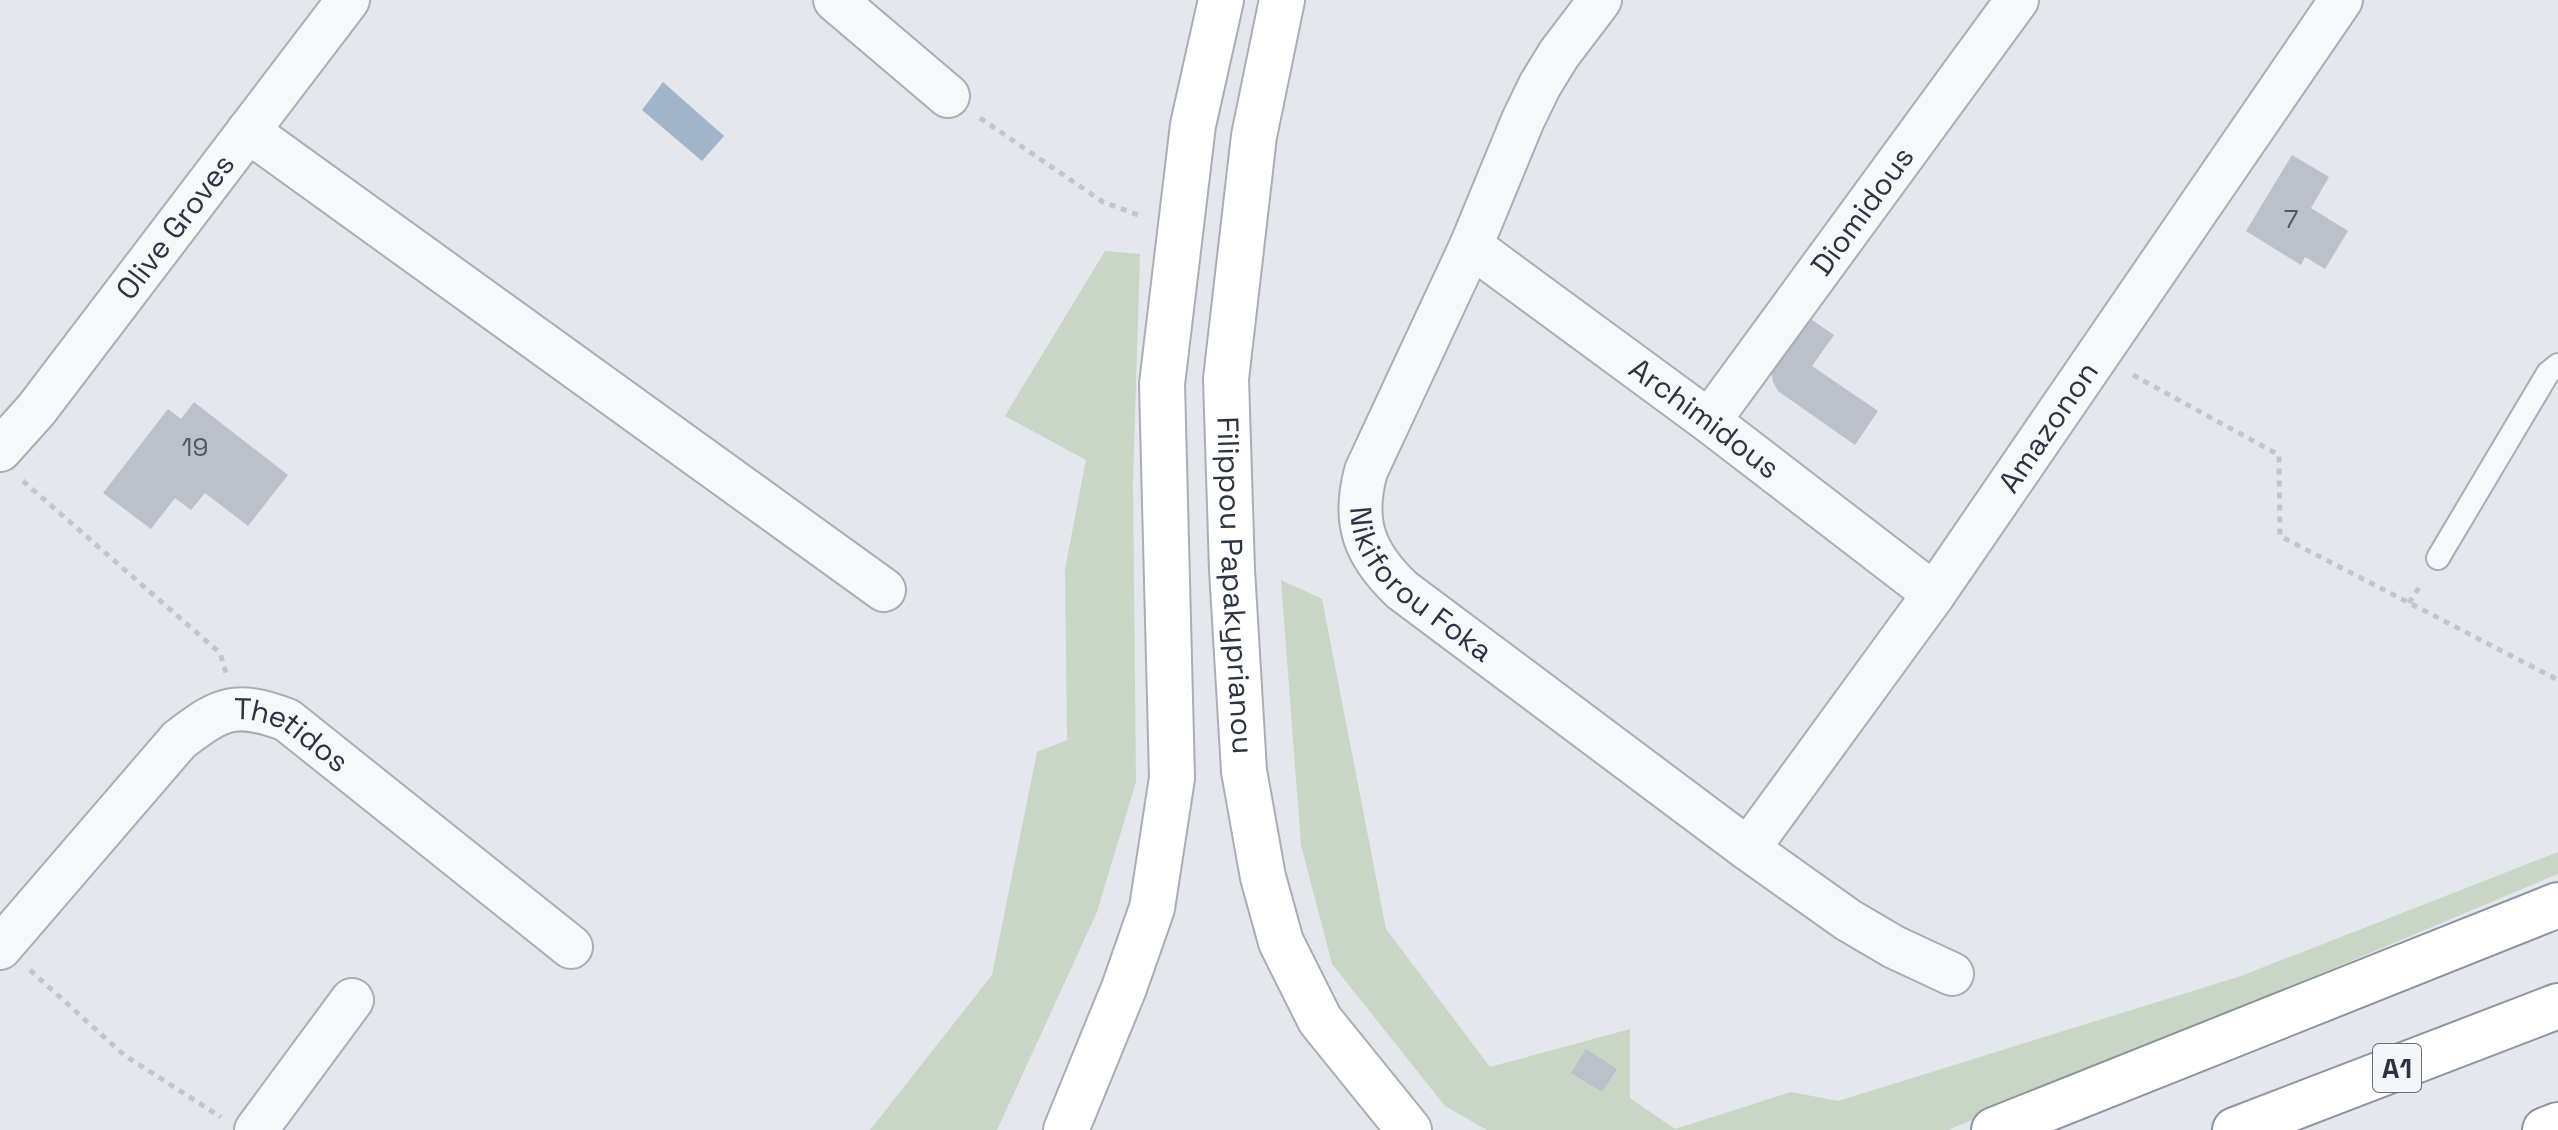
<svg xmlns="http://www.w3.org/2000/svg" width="2558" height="1130" viewBox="0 0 2558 1130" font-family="'Space Grotesk',sans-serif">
  <rect width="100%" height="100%" fill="#e4e7ec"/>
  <path fill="#c9d5c5" d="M1105,251L1140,254L1133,481L1136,782L1097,912L997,1130H870L992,975L1037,752L1067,740L1065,569L1086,460L1005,416Z
    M1281,580L1322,599L1386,929L1490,1067L1630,1029V1098L1675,1129L1791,1092L1838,1101L2241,976L2558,852V874L1948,1130H1487L1445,1106L1332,964L1301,845Z"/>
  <path fill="#a1b4ca" d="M663,82L724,136L702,161L642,110Z"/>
  <path fill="#bbc0c9" d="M2292,155L2329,177L2311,208L2348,231L2325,269L2305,257L2301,265L2246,231Z
    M1802,313L1834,335L1812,366L1878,411L1855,445L1778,391L1773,382L1771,369Z
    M194,402L288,475L248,526L205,493L191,510L175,498L151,529L103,493L168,409L181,419Z
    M1586,1049L1617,1069L1602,1092L1571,1073Z"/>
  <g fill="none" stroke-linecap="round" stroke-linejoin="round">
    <defs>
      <path id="lane" d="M2438,558L2548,373L2558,365"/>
      <g id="street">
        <path d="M835,0L948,96"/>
        <path id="s1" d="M1600,0L1559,54L1540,85L1523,120L1471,246L1366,471C1352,522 1364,554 1402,590L1748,849L1848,920L1894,947L1952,974"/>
        <path d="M248,131L884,590"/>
        <path id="s2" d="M1471,246L1709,421L1934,594"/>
        <path id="s3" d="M1709,421L2017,0"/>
        <path id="s4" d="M0,450L36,410L348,0"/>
        <path id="s5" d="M1748,849L1934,594L2341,0"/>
        <path id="s6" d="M0,948L179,740C222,707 235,701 287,720L571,947"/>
        <path d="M256,1130L352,1000"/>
      </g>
      <g id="secondary">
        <path id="s7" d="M1282,0L1254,136L1226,379L1232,570L1244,771L1263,877L1281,942L1320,1020L1409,1130"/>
        <path d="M1066,1130L1124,988L1152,908L1172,778L1162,384L1193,125L1221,0"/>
      </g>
      <path id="highway" d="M1994,1130L2558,905
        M2235,1130L2558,1006
        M2545,1130L2558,1125"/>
    </defs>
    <use href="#lane" stroke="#a9aeb6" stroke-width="26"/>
    <use href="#street" stroke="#a9aeb6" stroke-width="46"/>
    <use href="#secondary" stroke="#a9aeb6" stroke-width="48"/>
    <use href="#highway" stroke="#8c94a2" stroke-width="48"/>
    <path stroke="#c2c5cb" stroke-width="5" stroke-dasharray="6 6" stroke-linecap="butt" d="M980,118L1103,202L1141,216
      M2133,375L2279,455L2280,536L2558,680
      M23,481L220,653L226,673
      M2409,603L2422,583
      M30,970L124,1055L221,1117"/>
    <use href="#lane" stroke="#f7f8fa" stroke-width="22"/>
    <use href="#street" stroke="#f7f8fa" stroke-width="42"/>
    <use href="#secondary" stroke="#fff" stroke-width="44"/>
    <use href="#highway" stroke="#fff" stroke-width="44"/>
  </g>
  <g text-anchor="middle" stroke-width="6" stroke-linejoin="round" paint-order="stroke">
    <g font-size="26" fill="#505765">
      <text x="2291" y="228">7</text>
      <text x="195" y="456">19</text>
    </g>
    <rect fill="#f4f6f9" stroke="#686e7a" stroke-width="2" x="2373" y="1044" width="48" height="48" rx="6"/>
    <g font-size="28" font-weight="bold" fill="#2c3444">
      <text x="2397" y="1078">A1</text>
    </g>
    <g font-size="30" fill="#2c3444" stroke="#f4f6f9">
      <text dy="10" stroke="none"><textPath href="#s3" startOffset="260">Diomidous</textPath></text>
      <text dy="10" stroke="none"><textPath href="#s4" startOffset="284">Olive Groves</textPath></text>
      <text dy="10" stroke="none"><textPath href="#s2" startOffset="290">Archimidous</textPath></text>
      <text dy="10" stroke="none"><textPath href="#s5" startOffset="518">Amazonon</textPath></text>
      <text dy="10" stroke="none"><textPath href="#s1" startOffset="666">Nikiforou Foka</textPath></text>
      <text dy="10" stroke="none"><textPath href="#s7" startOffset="590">Filippou Papakyprianou</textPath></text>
      <text dy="10" stroke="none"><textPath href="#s6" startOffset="402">Thetidos</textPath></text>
    </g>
  </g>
</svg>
